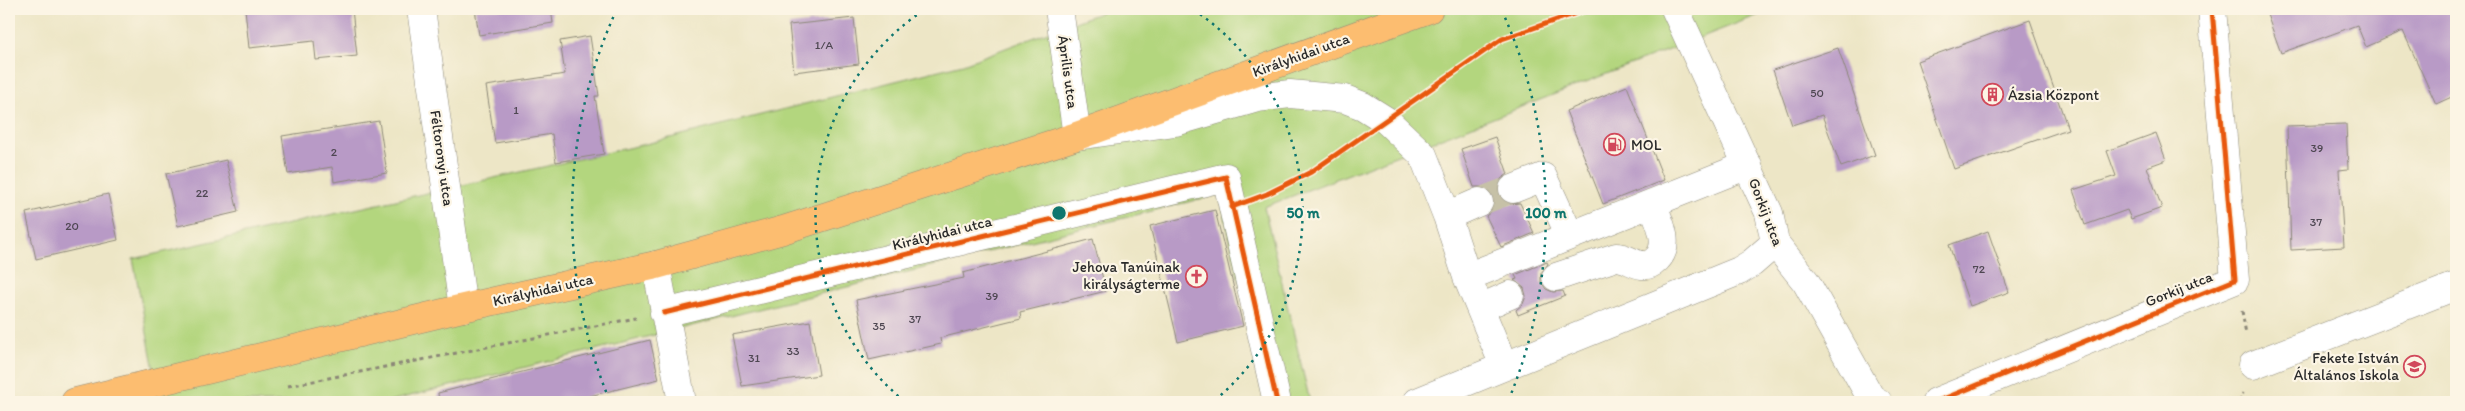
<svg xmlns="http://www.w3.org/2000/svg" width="2465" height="411" viewBox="0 0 2465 411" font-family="Itim,sans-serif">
  <rect width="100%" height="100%" fill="#fcf5e5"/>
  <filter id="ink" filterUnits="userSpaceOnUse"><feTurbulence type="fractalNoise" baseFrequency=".02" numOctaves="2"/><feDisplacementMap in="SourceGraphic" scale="10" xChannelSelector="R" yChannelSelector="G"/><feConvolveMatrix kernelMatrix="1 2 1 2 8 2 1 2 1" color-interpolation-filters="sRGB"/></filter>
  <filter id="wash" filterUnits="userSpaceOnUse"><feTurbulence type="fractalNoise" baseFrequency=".0096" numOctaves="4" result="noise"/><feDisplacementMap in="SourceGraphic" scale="20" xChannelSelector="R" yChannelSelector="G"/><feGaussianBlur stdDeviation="1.12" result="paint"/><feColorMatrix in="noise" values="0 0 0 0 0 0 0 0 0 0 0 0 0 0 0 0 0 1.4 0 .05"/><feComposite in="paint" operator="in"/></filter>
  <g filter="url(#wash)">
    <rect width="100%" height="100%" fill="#ede6c6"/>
    <path fill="#b3d67e" stroke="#6f8054" d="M1110,9H1774L1264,207L1310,402H1266L1220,194L386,402H160L133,259L650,143L963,64Z"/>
    <g id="blocks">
      <path fill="#b89ac6" d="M245,9H352L357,56L316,60L314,41L249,48Z
        M475,9H551L553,23L479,35Z
        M2265,9H2456V95L2436,104L2403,31L2366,47L2357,25L2281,53Z
        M854,18L859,64L794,72L789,25Z
        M2030,20L2068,129L1954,169L1917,61Z
        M590,36L599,96H595L604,154L556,162L552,134L495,143L486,86L565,74L560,41Z
        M1838,48L1875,155L1841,167L1822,115L1792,125L1773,70Z
        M1627,86L1664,180L1603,204L1566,111Z
        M379,121L387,173L334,182L332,167L288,174L282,136Z
        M2346,124L2348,169L2339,170L2344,247L2291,250L2287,126Z
        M2156,133L2166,160L2147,167L2162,208L2131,219L2127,210L2085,225L2073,190L2116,176L2107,151Z
        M1495,137L1508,174L1501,179L1498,186L1499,195L1503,201L1510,204L1520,203L1534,233L1501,247L1486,216L1492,211L1494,204L1493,196L1488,189L1481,187H1474L1461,149Z
        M226,160L238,212L178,226L166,174Z
        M108,194L118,240L36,259L26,213Z
        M1215,210L1243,326L1178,342L1150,226Z
        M1988,231L2009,292L1970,306L1949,245Z
        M1093,239L1106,291L1020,312L1021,318L940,338L941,344L869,360L856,300L964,278L963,273Z
        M1547,262L1548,264L1541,273V282L1546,289L1553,292L1563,291L1565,296L1518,315L1516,310L1523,304L1526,296L1524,288L1514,280L1517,279L1515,275Z
        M810,321L819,375L742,386L732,335Z
        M650,340L659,379L565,402H439L438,393Z"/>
    </g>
  </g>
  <g filter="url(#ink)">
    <use href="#blocks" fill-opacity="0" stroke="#8c8878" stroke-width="1"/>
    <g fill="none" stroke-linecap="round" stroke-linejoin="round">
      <path stroke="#c6c1a7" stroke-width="28" stroke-dasharray="28 14" stroke-linecap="butt" d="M1479,202L1513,189"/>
      <defs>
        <path id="minor" d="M421,9L463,308
          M1059,9L1077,136L1175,122L1257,98L1290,94L1345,99L1363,106L1387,121L1423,155L1447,216L1467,277L1504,366
          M1675,9L1769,213L1775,243L1806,282L1871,398L1878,402
          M1513,189L1543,177L1570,236
          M1447,216L1479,202
          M656,265L682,402
          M1467,277L1748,165
          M1556,277L1616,257C1626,257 1633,264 1642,265C1648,266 1653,263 1657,259C1672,244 1658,219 1652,203
          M1480,308L1510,295
          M664,313L1226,177L1277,402
          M2253,365L2456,286
          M1417,402L1739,271L1752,263L1775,243
          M1936,402L2235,280L2212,9"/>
        <path id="major" d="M75,402L463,308L656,265L783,230L1077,136L1429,9"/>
      </defs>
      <use href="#minor" stroke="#8c8878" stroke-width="29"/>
      <use href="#major" stroke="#8c8878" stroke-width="29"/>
      <path stroke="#8c8878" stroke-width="3" stroke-dasharray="4 4" stroke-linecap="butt" d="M2242,311L2246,334
        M288,386L636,318
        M2240,402L2243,393"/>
      <use href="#minor" stroke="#fff" stroke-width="28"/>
      <use href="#major" stroke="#fcbd6f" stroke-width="28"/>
      <defs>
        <path id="cycleway" d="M1232,207L1267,194L1311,172L1502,39L1588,9
          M664,313L1226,177L1277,402
          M1936,402L2235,280L2212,9"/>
      </defs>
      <use href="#cycleway" stroke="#fcf5e5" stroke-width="8"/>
      <use href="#cycleway" stroke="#e8590c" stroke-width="5"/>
    </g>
  </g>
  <g fill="none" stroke="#0f766e" stroke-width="2.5" stroke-dasharray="2.5 5">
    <path d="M904 401A244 244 0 0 1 924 10M1194 10A244 244 0 0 1 1214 401"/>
    <path d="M609 399A487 487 0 0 1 616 11M1502 11A487 487 0 0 1 1509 399"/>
  </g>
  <defs>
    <symbol id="building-ring" viewBox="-11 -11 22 22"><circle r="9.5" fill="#fcf5e5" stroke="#d1495b" stroke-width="1.5"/><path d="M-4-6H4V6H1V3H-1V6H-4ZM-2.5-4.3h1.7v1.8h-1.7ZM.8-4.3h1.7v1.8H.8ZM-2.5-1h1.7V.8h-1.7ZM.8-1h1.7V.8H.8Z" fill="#d1495b"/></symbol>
    <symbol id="fuel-ring" viewBox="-11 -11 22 22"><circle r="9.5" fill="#fcf5e5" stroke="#d1495b" stroke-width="1.5"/><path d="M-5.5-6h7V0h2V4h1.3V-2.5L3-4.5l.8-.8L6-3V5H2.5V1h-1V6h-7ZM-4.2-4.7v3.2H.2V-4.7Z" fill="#d1495b"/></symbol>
    <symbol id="church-ring" viewBox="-11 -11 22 22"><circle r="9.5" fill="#fcf5e5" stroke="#d1495b" stroke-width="1.5"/><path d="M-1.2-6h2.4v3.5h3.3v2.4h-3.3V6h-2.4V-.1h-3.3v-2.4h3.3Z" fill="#d1495b"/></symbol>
    <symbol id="school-ring" viewBox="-11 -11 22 22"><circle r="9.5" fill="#fcf5e5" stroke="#d1495b" stroke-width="1.5"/><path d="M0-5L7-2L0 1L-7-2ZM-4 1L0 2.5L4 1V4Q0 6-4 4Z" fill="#d1495b"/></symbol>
  </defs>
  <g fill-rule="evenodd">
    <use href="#building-ring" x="1980" y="82" width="25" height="25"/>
    <use href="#fuel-ring" x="1602" y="132" width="25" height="25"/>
    <use href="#church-ring" x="1184" y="264" width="25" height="25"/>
    <use href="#school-ring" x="2402" y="354" width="25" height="25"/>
  </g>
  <g text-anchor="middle" stroke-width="4.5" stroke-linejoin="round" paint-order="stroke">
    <g font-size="12" fill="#4e4752">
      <text x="824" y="49">1/A</text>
      <text x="1817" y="97">50</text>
      <text x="516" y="114">1</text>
      <text x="2317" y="152">39</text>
      <text x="334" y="156">2</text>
      <text x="202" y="197">22</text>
      <text x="2316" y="226">37</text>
      <text x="72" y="230">20</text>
      <text x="1979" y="273">72</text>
      <text x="992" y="300">39</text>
      <text x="915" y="323">37</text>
      <text x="879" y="330">35</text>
      <text x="793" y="355">33</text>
      <text x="754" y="362">31</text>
    </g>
    <g font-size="15" fill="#2b2b2b" stroke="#fcf5e5">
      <text transform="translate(1301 55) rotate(-20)" y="5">Királyhidai utca</text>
      <text transform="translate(1068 72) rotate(82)" y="5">Április utca</text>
      <text transform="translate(442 158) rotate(82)" y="5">Féltoronyi utca</text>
      <text transform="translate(1766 212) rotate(69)" y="5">Gorkij utca</text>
      <text transform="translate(942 233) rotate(-14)" y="5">Királyhidai utca</text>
      <text transform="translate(2179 289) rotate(-22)" y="5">Gorkij utca</text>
      <text transform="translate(543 290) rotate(-13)" y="5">Királyhidai utca</text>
    </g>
    <g font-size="15" fill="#2b2b2b" stroke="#fcf5e5" text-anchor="start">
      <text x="2008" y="100">Ázsia Központ</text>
      <text x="1631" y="150">MOL</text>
      <text x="1180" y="272" text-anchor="end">Jehova Tanúinak<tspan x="1180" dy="17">királyságterme</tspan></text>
      <text x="2399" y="363" text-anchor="end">Fekete István<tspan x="2399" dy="17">Általános Iskola</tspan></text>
    </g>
  </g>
  <circle cx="1059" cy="213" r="8" fill="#0f766e" stroke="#fcf5e5" stroke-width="2.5"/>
  <g font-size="15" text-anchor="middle" font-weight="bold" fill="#0f766e" stroke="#fcf5e5" stroke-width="4.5" stroke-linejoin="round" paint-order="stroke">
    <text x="1303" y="218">50 m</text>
    <text x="1546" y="218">100 m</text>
  </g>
  <rect width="2465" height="411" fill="none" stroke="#fcf5e5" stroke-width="30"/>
</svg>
